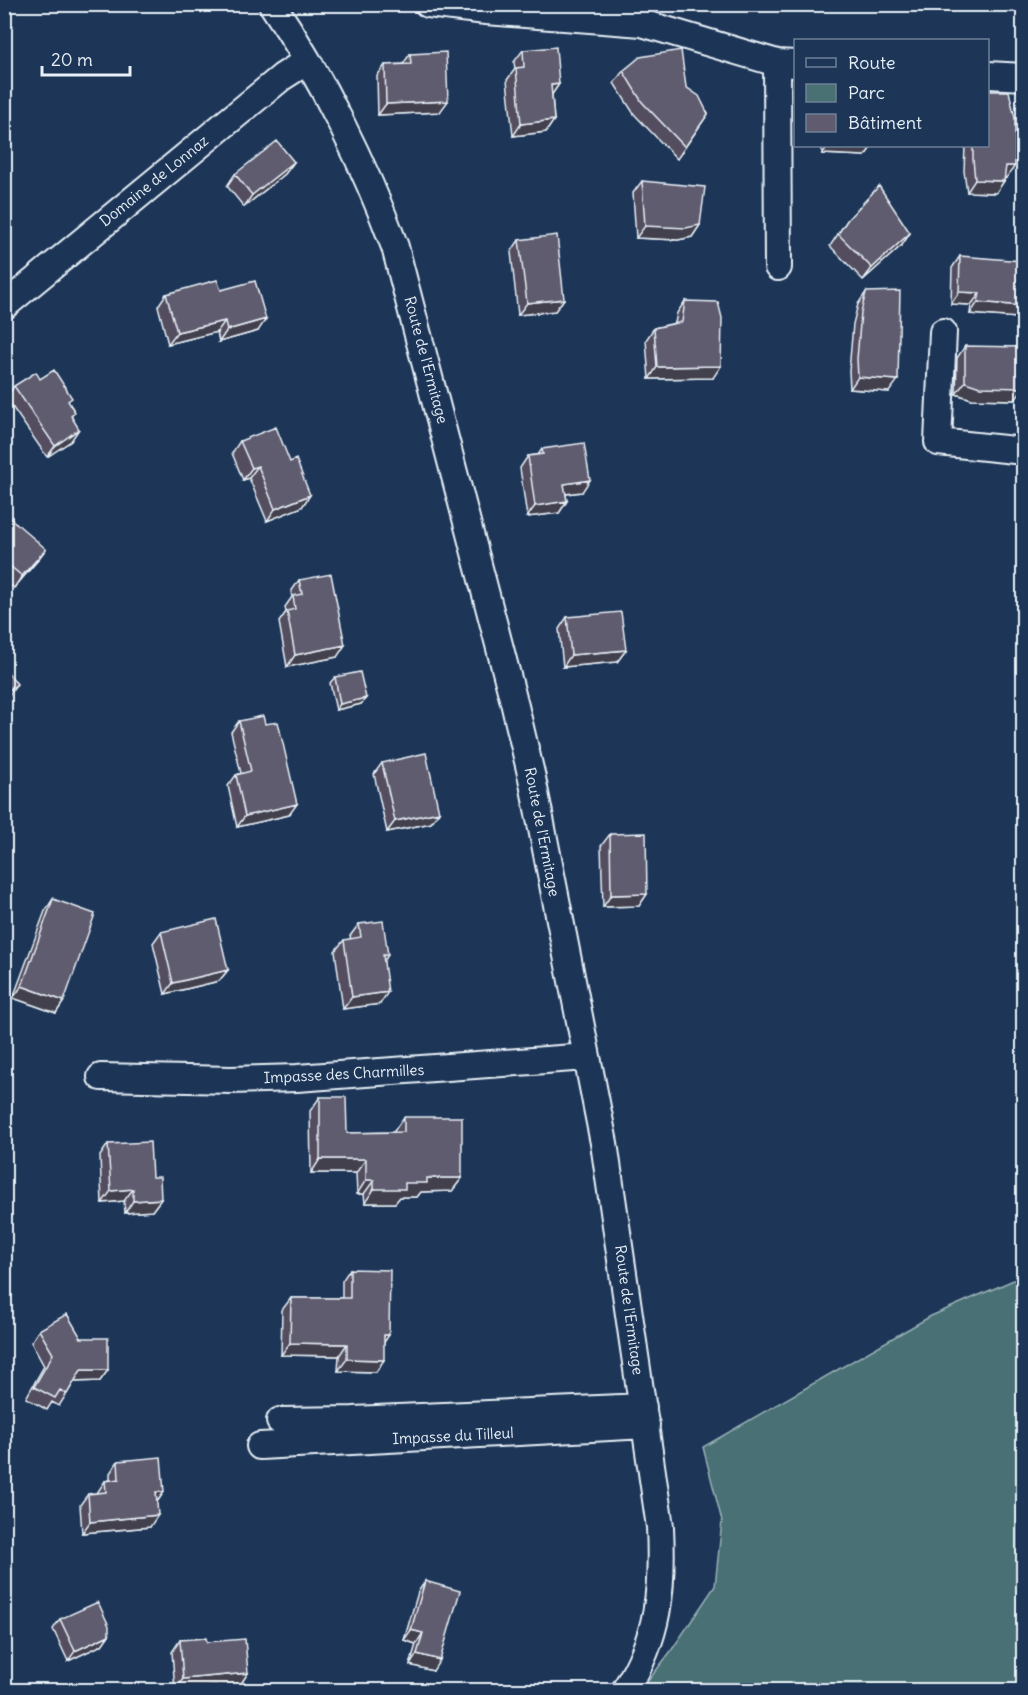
<svg xmlns="http://www.w3.org/2000/svg" width="1028" height="1695" viewBox="0 0 1028 1695" font-family="Delius,sans-serif">
  <rect width="100%" height="100%" fill="#1d3557"/>
  <filter id="ink" filterUnits="userSpaceOnUse"><feTurbulence type="fractalNoise" baseFrequency=".0167" numOctaves="2"/><feDisplacementMap in="SourceGraphic" scale="12" xChannelSelector="R" yChannelSelector="G"/><feConvolveMatrix kernelMatrix="1 2 1 2 8 2 1 2 1" color-interpolation-filters="sRGB"/></filter>
  <g filter="url(#ink)">
    <path fill="#497174" stroke="#98b1b6" stroke-width="1.5" d="M1023,1276V1690H641L671,1651L715,1586L722,1521L703,1447L931,1316Z"/>
    <g fill="none" stroke-linecap="round" stroke-linejoin="round">
      <defs>
        <path id="street" d="M272,4C321,76 365,166 395,247L514,702L532,778L604,1143L660,1527C663,1589 659,1637 625,1690
          M428,4L486,11L642,23L777,63L796,64
          M777,63L778,267
          M988,75L1024,77
          M4,306L282,77L307,61
          M943,332L938,442L1024,451
          M101,1077L231,1080L297,1078L587,1057
          M280,1421L353,1420L643,1407
          M260,1446L646,1425"/>
      </defs>
      <use href="#street" stroke="#e8f1f8" stroke-width="30"/>
      <use href="#street" stroke="#1d3557" stroke-width="26"/>
    </g>
    <path fill="#534e5f" stroke="#e8f1f8" stroke-width="1.5" d="M523,50L559,84L552,94L554,120L546,132L513,136L507,80L515,69L514,62Z
      M410,54L440,112L378,115L377,76L385,65L403,64Z
      M623,71L686,87L708,114L677,159L634,114L614,83Z
      M822,146H872L865,156L822,154Z
      M965,146H987L1006,178H1005L1004,181L996,193L967,192L964,171Z
      M294,162L285,174L244,207L227,186L235,174Z
      M642,181L700,225L692,237L678,240L636,238L633,193Z
      M848,219L910,233L902,245L863,280L830,246Z
      M519,240L564,299L555,311L518,315L511,252Z
      M960,256L1023,276V312H1022L1018,318L970,314L971,305L951,304L952,268Z
      M221,290L258,331L219,342L217,332L168,344L158,306L166,294Z
      M866,292L889,392L850,389L849,371L853,324L858,304Z
      M685,301L713,378L649,379L646,340L654,328L675,323L677,313Z
      M965,346L1023,388L1015,400L972,399L956,394L957,358Z
      M40,379L69,403L72,417L71,441L47,457L6,398L14,386Z
      M240,441L290,462L310,495L302,507L267,521L249,478L243,480L232,453Z
      M542,449L582,492L566,494L567,501L559,513L527,517L520,468L528,456L538,455Z
      M4,522L37,561L14,588L4,580Z
      M299,580L337,657L287,667L279,622L286,612L285,607L292,597L291,592Z
      M567,617L626,650L617,662L563,667L559,629Z
      M335,677L366,698L361,704L336,710L330,683Z
      M239,721L265,724L289,815L237,827L228,786L236,775L241,773L231,732Z
      M382,763L439,812L431,823L387,832L374,774Z
      M610,834L647,894L639,906L603,907L601,846Z
      M53,899L64,1001L56,1013L13,998L45,911Z
      M359,924L388,955L384,961L380,1004L343,1009L335,951L344,940L351,939L350,936Z
      M161,932L228,970L219,981L165,994L153,943Z
      M320,1097L347,1133L394,1132V1131L404,1117L462,1178L452,1191L421,1192L417,1197H400L395,1203H365L364,1194H357L356,1173H311L310,1111Z
      M108,1144L161,1199L152,1211L125,1213L124,1201L102,1203L100,1156Z
      M350,1269L384,1343L376,1372L338,1371L339,1356L281,1355L282,1310L291,1298H342V1281Z
      M39,1330L81,1338L108,1370L100,1381L74,1382L59,1406L52,1402L47,1410L26,1398L44,1366L31,1342Z
      M118,1461L164,1492L157,1502L150,1527L82,1533L80,1505L88,1494L97,1493L105,1481L110,1480V1473Z
      M425,1581L433,1671L410,1665L416,1644L404,1640L418,1592Z
      M60,1619L109,1635L102,1645L68,1661L53,1629Z
      M180,1640L207,1642L248,1673L240,1685L175,1690L172,1652Z"/>
    <path fill="#43404e" stroke="#e8f1f8" stroke-width="1.5" d="M1005,4H1023V7L1004,5Z
      M559,84L551,96V85Z
      M448,101L440,112L378,115L386,104Z
      M554,120L546,132L513,136L521,124Z
      M828,146H872L865,156L822,154Z
      M294,162L285,174L244,207L252,195Z
      M1006,166H1015L1006,178H998Z
      M975,180L1004,181L996,193L967,192Z
      M700,225L692,237L678,240L636,238L645,226Z
      M910,233L902,245L863,280L872,268Z
      M959,292L980,293L971,305L951,304Z
      M564,299L555,311L518,315L527,303Z
      M978,302L1023,306V312H1022L1018,318L970,314Z
      M266,319L258,331L219,342L227,330Z
      M225,321L217,332L168,344L177,332Z
      M721,366L713,378L649,379L657,367Z
      M858,377L898,380L889,392L850,389Z
      M965,382L1023,388L1015,400L972,399L956,394Z
      M79,429L71,441L47,457L55,446Z
      M258,466L249,478L243,480L252,468Z
      M590,480L582,492L556,495L564,484Z
      M310,495L302,507L267,521L275,509Z
      M567,501L559,513L527,517L535,506Z
      M46,549L37,561L14,588L22,576Z
      M345,645L337,657L287,667L295,655Z
      M626,650L617,662L563,667L571,655Z
      M17,684L9,696L4,699V694Z
      M366,698L361,704L336,710L340,704Z
      M297,804L289,815L237,827L245,816Z
      M439,812L431,823L387,832L395,821Z
      M647,894L639,906L603,907L611,895Z
      M228,970L219,981L165,994L173,983Z
      M22,986L64,1001L56,1013L13,998Z
      M388,992L380,1004L343,1009L352,997Z
      M320,1159H366L356,1173H311Z
      M427,1178H462L452,1191L421,1192L417,1197H400L395,1203H365L374,1189Z
      M366,1180H374L364,1194H357Z
      M133,1189L124,1201L102,1203L111,1191Z
      M161,1199L152,1211L125,1213L133,1201Z
      M384,1335H389L381,1347Z
      M290,1343L347,1344L339,1356L281,1355Z
      M347,1359L384,1360L376,1372L338,1371Z
      M81,1370H108L100,1381L72,1382Z
      M156,1492H164L156,1503Z
      M158,1515L150,1527L82,1533L90,1522Z
      M411,1630L423,1633L416,1644L404,1640Z
      M109,1635L102,1645L68,1661L75,1651Z
      M417,1654L440,1660L433,1671L410,1665Z
      M248,1673L240,1685L175,1690L183,1679Z"/>
    <path fill="#605b6f" stroke="#e8f1f8" stroke-width="1.5" d="M4,10L8,11L4,19Z
      M556,47L559,84L551,85L554,120L521,124L516,68L524,67L523,50Z
      M681,50L686,87L699,96L708,114L685,147L642,102L623,71L640,57Z
      M446,52L448,101L386,104L385,65L411,64L410,54Z
      M987,91H1009L1015,118V166H1006L1004,181L975,180L973,159V146H987Z
      M277,141L294,162L252,195L235,174Z
      M642,181L705,187L700,225L686,228L645,226Z
      M879,186L910,233L872,268L838,234L848,219Z
      M557,235L564,299L527,303L519,240Z
      M960,256L1022,261L1023,276V306L978,302L980,293L959,292Z
      M217,280L221,290L255,281L266,319L227,330L225,321L177,332L166,294Z
      M900,291L898,380L858,377L857,359L861,312L866,292Z
      M685,301L718,302L722,318L721,366L657,367L654,328L682,322Z
      M965,346L1023,347V388L980,387L965,382Z
      M54,370L72,398L68,401L75,412L71,416L79,429L55,446L14,386L36,372L40,379Z
      M276,427L290,462L296,459L310,495L275,509L258,466L252,468L240,441Z
      M584,443L590,480L564,484L567,501L535,506L528,456L543,454L542,449Z
      M9,517L46,549L22,576L4,561V522Z
      M331,574L345,645L295,655L287,611L295,609L293,596L302,594L299,580Z
      M621,612L626,650L571,655L567,617Z
      M4,668L17,684L4,694Z
      M360,672L366,698L340,704L335,677Z
      M263,716L265,724L278,722L297,804L245,816L236,775L251,771L239,721Z
      M426,753L439,812L395,821L382,763Z
      M646,833L647,894L611,895L610,834Z
      M53,899L95,914L64,1001L22,986Z
      M216,919L228,970L173,983L161,932Z
      M383,921L388,955H383L388,992L352,997L344,940L361,937L359,924Z
      M320,1097H346L347,1133L404,1132V1117H462V1178H427V1183H405V1189H374V1180H366V1159H320Z
      M150,1142L152,1177H160L161,1199L133,1201V1189L111,1191L108,1144Z
      M350,1269L390,1270L389,1335H384V1360L347,1359V1344L290,1343L291,1298H350Z
      M67,1314L81,1338H108V1370H81L67,1394L60,1390L55,1398L34,1387L53,1354L39,1330Z
      M161,1457L164,1492H156L158,1515L90,1522L88,1494L106,1492L105,1481L119,1479L118,1461Z
      M425,1581L460,1591L440,1660L417,1654L423,1633L411,1630Z
      M98,1602L109,1626V1635L75,1651L60,1619Z
      M206,1638L207,1642L245,1639L248,1673L183,1679L180,1640Z"/>
  </g>
  <g text-anchor="middle" stroke-width="6" stroke-linejoin="round" paint-order="stroke">
    <g font-size="15" fill="#e8f1f8" stroke="#1d3557">
      <text transform="translate(154 181) rotate(-39)" y="5">Domaine de Lonnaz</text>
      <text transform="translate(426 360) rotate(75)" y="5">Route de l'Ermitage</text>
      <text transform="translate(542 832) rotate(79)" y="5">Route de l'Ermitage</text>
      <text transform="translate(344 1074) rotate(-3)" y="5">Impasse des Charmilles</text>
      <text transform="translate(629 1310) rotate(82)" y="5">Route de l'Ermitage</text>
      <text transform="translate(453 1436) rotate(-3)" y="5">Impasse du Tilleul</text>
    </g>
  </g>
  <rect width="1028" height="1695" fill="none" stroke="#1d3557" stroke-width="24"/>
  <rect x="12" y="12" width="1004" height="1671" fill="none" stroke="#e8f1f8" stroke-width="2" filter="url(#ink)"/>
  <rect x="794" y="39" width="195" height="108" fill="#1d3557" stroke="#6e8097" stroke-width="1.5"/>
  <rect x="806" y="58" width="30" height="9" fill="#1d3557" stroke="#6e8097" stroke-width="1.5"/>
  <text x="848" y="69" font-size="18" fill="#e8f1f8">Route</text>
  <rect x="806" y="84" width="30" height="18" fill="#497174" stroke="#6e8097" stroke-width="1.5"/>
  <text x="848" y="99" font-size="18" fill="#e8f1f8">Parc</text>
  <rect x="806" y="114" width="30" height="18" fill="#605b6f" stroke="#6e8097" stroke-width="1.5"/>
  <text x="848" y="129" font-size="18" fill="#e8f1f8">Bâtiment</text>
  <path d="M42 66v9h88v-9" fill="none" stroke="#e8f1f8" stroke-width="3"/>
  <text x="51" y="66" font-size="18" fill="#e8f1f8" stroke="#1d3557" stroke-width="4.5" paint-order="stroke">20 m</text>
</svg>
